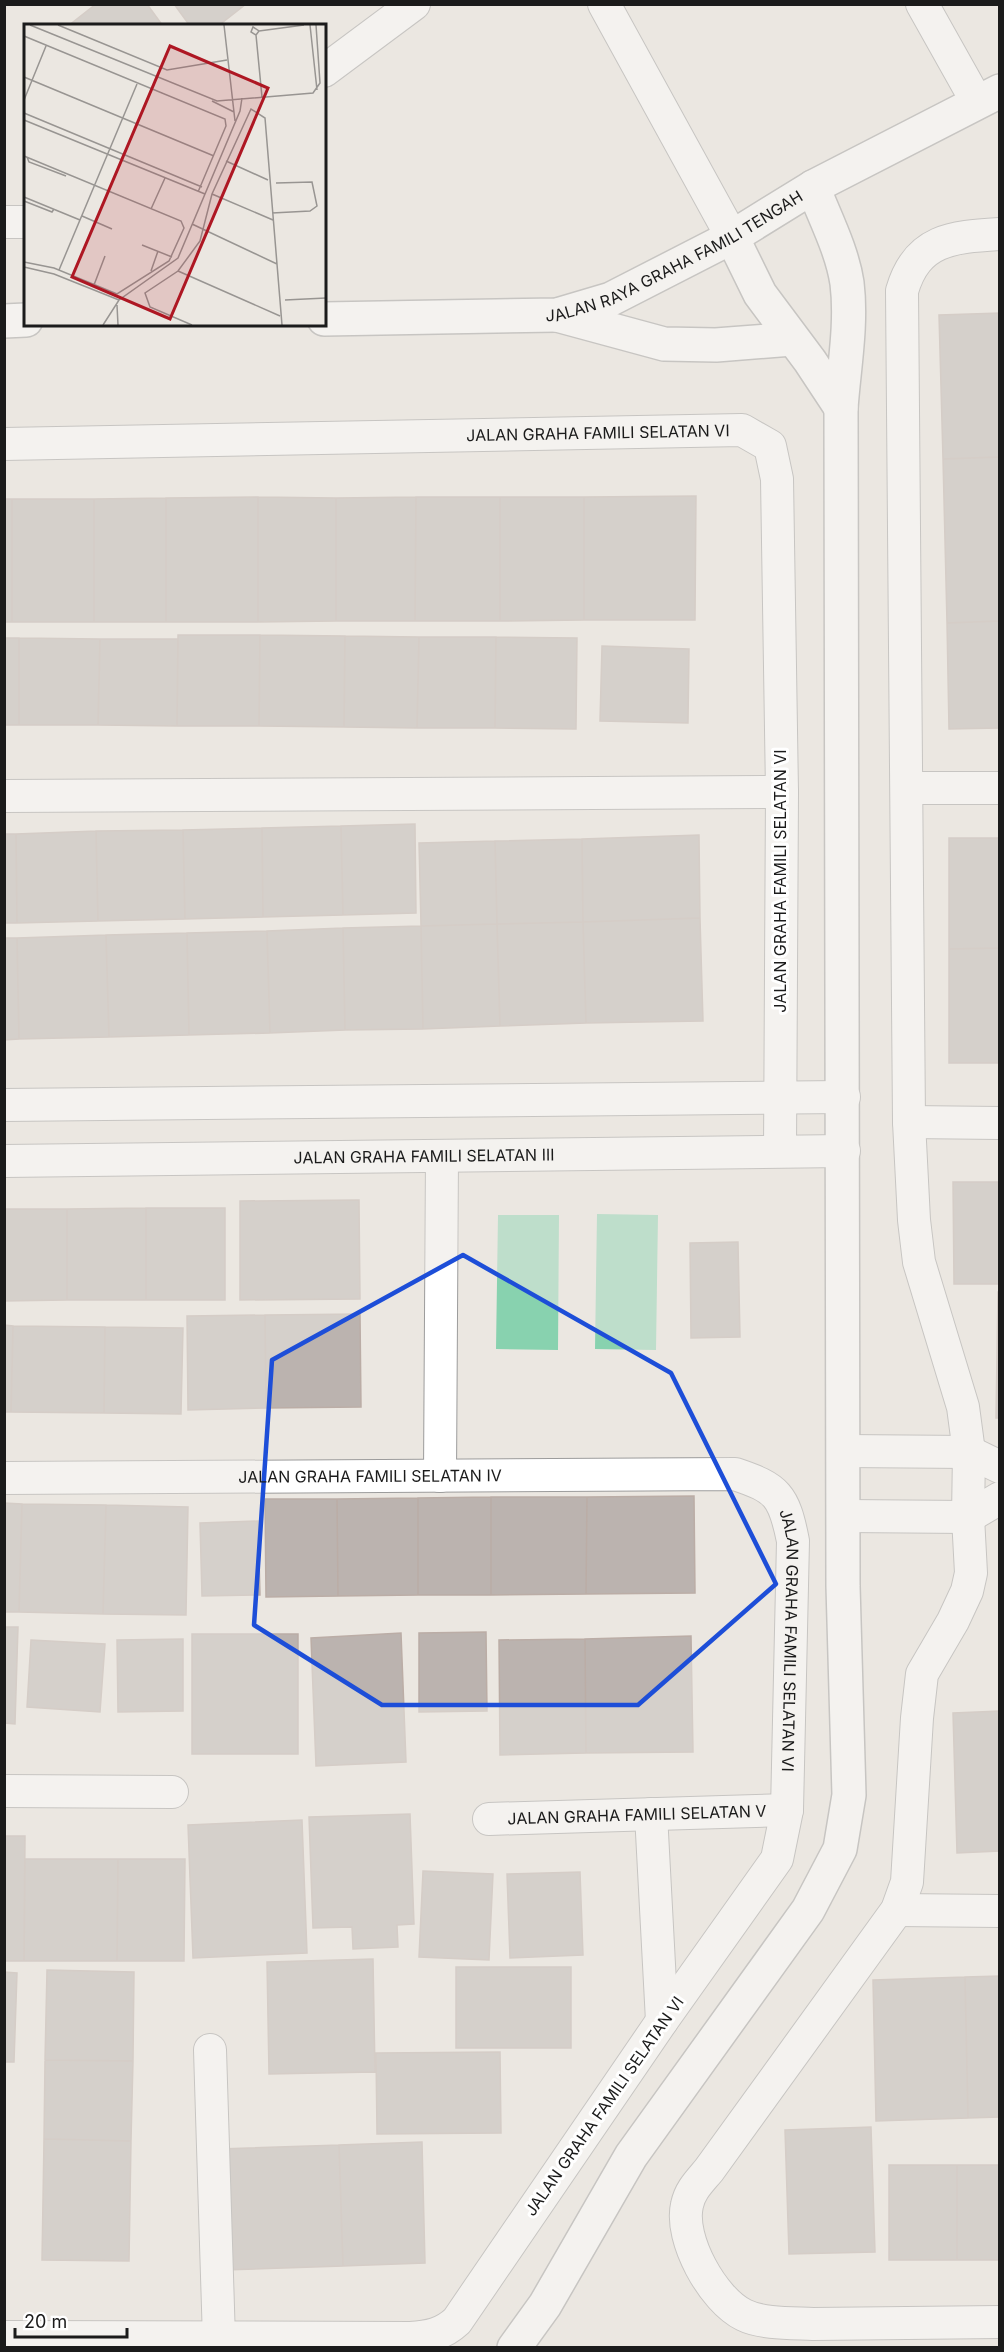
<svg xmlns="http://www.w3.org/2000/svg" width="1004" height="2352" viewBox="0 0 1004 2352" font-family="Inter,sans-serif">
  <rect width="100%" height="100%" fill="#ebe7e1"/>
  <path fill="#88d2af" d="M597,1214L658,1215L656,1350L595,1349Z
    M498,1215H559L558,1350L496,1349Z"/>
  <path fill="#bbb3af" stroke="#bbada6" stroke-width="1.5" d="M96,4H147L163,26H68Z
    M174,4H246L218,26H190Z
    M1000,313V457L943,459L939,315Z
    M1000,457V621L947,623L943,459Z
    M696,496L695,620H584V497Z
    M258,497V622H166V498Z
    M258,497L336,498V621L258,622Z
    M416,497L415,621H336V498Z
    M416,497H500V621H415Z
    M500,497H584V620L500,621Z
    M166,498V622H94V499Z
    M4,499H12V622H4Z
    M12,499H94V622H12Z
    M1000,621V728L949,729L947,623Z
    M178,635H260L259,726H177Z
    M260,635L345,636L344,727L259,726Z
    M345,636L419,637L417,728L344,727Z
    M419,637H496L495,728H417Z
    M496,637L577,638L576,729L495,728Z
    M4,638H19V725H4Z
    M19,638L100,639L98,725H19Z
    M100,639H178L177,726L98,725Z
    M602,646L689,649L688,723L600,721Z
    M415,824L416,913L343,915L341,826Z
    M341,826L343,915L263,917L262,828Z
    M262,828L263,917L185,919L183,830Z
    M183,830L185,919L98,921L96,831Z
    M96,831L98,921L17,923L16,834Z
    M4,834H16L17,923H4Z
    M699,835L700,918L583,922L582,839Z
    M949,838H1000V948L949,949Z
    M582,839L583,922L497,924L495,841Z
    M495,841L497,924L421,926L419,843Z
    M700,918L703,1021L586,1023L583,922Z
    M583,922L586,1023L500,1026L497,924Z
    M497,924L500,1026L423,1029L421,926Z
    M421,926L423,1029L345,1030L343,928Z
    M343,928L345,1030L270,1033L267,931Z
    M267,931L270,1033L189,1035L187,933Z
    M187,933L189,1035L109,1037L106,935Z
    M106,935L109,1037L19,1039L17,938Z
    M4,938H17L19,1039L4,1040Z
    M1000,948V1063H949V949Z
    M953,1182H1000V1284H954Z
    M359,1200L360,1299L240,1300V1201Z
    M146,1208H225V1300H146Z
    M146,1208V1300H67V1209Z
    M4,1209H67V1300L4,1301Z
    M738,1242L740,1337L691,1338L690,1243Z
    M998,1292H1000V1418H996Z
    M360,1314L361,1407L266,1408L265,1315Z
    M265,1315L266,1408L188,1410L187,1316Z
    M4,1325L13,1326L11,1412H4Z
    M13,1326L105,1327L104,1413L11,1412Z
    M105,1327L183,1328L181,1414L104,1413Z
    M694,1496L695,1593L586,1594L587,1497Z
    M491,1497V1595H418V1498Z
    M491,1497H587L586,1594L491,1595Z
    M418,1498V1595L338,1596L337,1499Z
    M265,1499H337L338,1596L266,1597Z
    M4,1503L22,1504L19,1612H4Z
    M22,1504L106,1505L103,1614L19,1612Z
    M106,1505L188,1507L186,1615L103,1614Z
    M258,1521L260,1595L202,1596L200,1523Z
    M4,1627H18L15,1724L4,1723Z
    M486,1632L487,1711L419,1712V1633Z
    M401,1633L406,1762L316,1766L311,1638Z
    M192,1634H298V1754H192Z
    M691,1636L693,1752L586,1753L585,1639Z
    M183,1639V1711L118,1712L117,1640Z
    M585,1639L586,1753L500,1755L499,1640Z
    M31,1640L105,1644L100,1712L27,1707Z
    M1000,1711V1851L957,1853L953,1713Z
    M410,1814L414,1924L397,1925L398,1947L353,1949L352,1927L313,1928L309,1817Z
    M302,1820L307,1953L193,1958L188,1825Z
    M4,1836H25L24,1961H4Z
    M25,1859H118L117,1961H24Z
    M118,1859H185L184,1961H117Z
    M423,1871L493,1874L489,1960L419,1957Z
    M580,1872L583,1955L510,1958L507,1874Z
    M373,1959L375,2072L269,2074L267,1962Z
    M456,1967H571V2048H456Z
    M47,1970L134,1972L133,2061L45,2060Z
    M4,1972L17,1973L14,2062H4Z
    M1000,1976V2117L968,2118L965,1977Z
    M965,1977L968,2118L876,2121L873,1980Z
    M500,2052L501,2133L377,2134L376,2053Z
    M45,2060L133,2061L131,2141L44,2139Z
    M871,2127L875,2252L789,2254L785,2130Z
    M44,2139L131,2141L129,2261L42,2260Z
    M422,2142L425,2263L343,2266L339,2145Z
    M339,2145L343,2266L224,2270L220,2149Z
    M889,2165H957V2260H889Z
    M957,2165H1000V2260H957Z"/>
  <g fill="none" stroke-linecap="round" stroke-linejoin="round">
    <defs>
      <g id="minor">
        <path d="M604,4L732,237"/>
        <path d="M922,4L977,102"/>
        <path d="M324,71L414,4"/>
        <path d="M4,222H26"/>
        <path d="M1000,234C952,237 917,239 902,291L909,1122L914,1220L919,1262L963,1407L969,1452L968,1517L971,1573L967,1591L953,1621L922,1674L917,1718L907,1882L897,1910L709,2170C700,2181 690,2190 687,2205C679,2239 713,2300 744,2315C762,2324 793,2323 813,2324L1000,2322"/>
        <path id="s1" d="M4,444L742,430L770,446L777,479L782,792L780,1151"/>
        <path d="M908,788H1000"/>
        <path d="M4,796L782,792"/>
        <path d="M4,1105L844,1097"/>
        <path d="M909,1122L1000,1123"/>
        <path id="s2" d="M4,1161L844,1151"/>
        <path d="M844,1451L969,1452L1000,1467"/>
        <path d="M440,1476L442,1156"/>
        <path id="s3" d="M4,1478L735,1474C777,1488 784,1495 793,1541L787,1810L777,1859L662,2021L457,2321C443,2334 429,2337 410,2338L4,2337"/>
        <path d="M845,1516L968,1517L1000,1498"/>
        <path d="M4,1791L172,1792"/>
        <path d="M651,1814L662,2021"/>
        <path id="s4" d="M489,1819L787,1810"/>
        <path d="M897,1910L1000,1911"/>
        <path d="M210,2050L219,2340"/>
      </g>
      <g id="tertiary">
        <path d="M732,237L760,294L810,361L841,408"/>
        <path d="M557,315L664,344L716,345L792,339"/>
        <path id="s5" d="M324,319L557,315L611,299L732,237L813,187L1000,91"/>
        <path d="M4,321L26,320"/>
        <path d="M514,2348L545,2305L631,2156L808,1910L840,1849L849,1795L843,1586L841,408C844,367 852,324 847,283C842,250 825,218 813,187"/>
      </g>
    </defs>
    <use href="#minor" stroke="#9c9c9c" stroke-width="34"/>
    <use href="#tertiary" stroke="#9c9c9c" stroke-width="36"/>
    <use href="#minor" stroke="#fff" stroke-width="32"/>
    <use href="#tertiary" stroke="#fff" stroke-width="33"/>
  </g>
  <path d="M0 0H1004V2352H0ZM463,1255L671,1373L776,1584L638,1705H382L254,1625L272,1360Z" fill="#ebe7e1" fill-opacity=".55" fill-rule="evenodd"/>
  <path fill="none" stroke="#1d4ed8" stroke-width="4.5" stroke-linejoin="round" d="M463,1255L671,1373L776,1584L638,1705H382L254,1625L272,1360Z"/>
  <g text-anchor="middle" stroke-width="6" stroke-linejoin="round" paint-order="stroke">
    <g font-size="16" fill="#1b1b1b" stroke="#fff">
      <text dy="6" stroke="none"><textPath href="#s5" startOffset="364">JALAN RAYA GRAHA FAMILI TENGAH</textPath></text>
      <text dy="6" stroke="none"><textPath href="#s1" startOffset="594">JALAN GRAHA FAMILI SELATAN VI</textPath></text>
      <text transform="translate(780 881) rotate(-90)" y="6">JALAN GRAHA FAMILI SELATAN VI</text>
      <text dy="6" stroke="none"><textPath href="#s2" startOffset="420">JALAN GRAHA FAMILI SELATAN III</textPath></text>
      <text dy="6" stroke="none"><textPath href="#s3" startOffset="366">JALAN GRAHA FAMILI SELATAN IV</textPath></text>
      <text dy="6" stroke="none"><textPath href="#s3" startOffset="926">JALAN GRAHA FAMILI SELATAN VI</textPath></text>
      <text dy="6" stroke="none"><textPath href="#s4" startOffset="148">JALAN GRAHA FAMILI SELATAN V</textPath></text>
      <text transform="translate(604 2106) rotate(-55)" y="6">JALAN GRAHA FAMILI SELATAN VI</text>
    </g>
  </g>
  <g transform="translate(24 24)">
    <rect width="302" height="302" fill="#ebe7e1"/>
    <path fill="none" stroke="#989592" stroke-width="1.5" d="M6,1L193,77L289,69L296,59L292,1M34,1L143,46L203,36M200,1L211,97M286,1L293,66M235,7L280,1M232,11L227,8L229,3L235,7L232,11L238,73M0,12L201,95L202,102L174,168M0,53L190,132M0,76L22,22M188,77L210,88M0,89L178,163M0,96L181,170M0,132L157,197L160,204L145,237L93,270L30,244L0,238M3,133L5,138L42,152M202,137L244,156M188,170L249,196M0,173L56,196M0,177L28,188L30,185M127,185L141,154M248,189L286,187L293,182L288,158L252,159M58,192L88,205M168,200L253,240M118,221L148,233M0,243L30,250L95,276M35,246L113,60M127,247L134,227M154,247L256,292M70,261L81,232M261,276L302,274M93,281L94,301M79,301L95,276L154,234L216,87L218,74M168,301L126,283L121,269L154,247L176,217L188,170L227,85L241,94L258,301"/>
    <path fill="#ae1723" fill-opacity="0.15" stroke="#ae1723" stroke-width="3" d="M146,22L244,64L146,295L48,253Z"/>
    <rect width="302" height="302" fill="none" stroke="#1b1b1b" stroke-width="3"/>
  </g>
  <rect width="1004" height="2352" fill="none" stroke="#1b1b1b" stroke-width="12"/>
  <path d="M15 2328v9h112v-9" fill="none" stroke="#1b1b1b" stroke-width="3"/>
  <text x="24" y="2328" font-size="18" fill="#1b1b1b" stroke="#ffffff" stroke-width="4.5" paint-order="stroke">20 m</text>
</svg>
